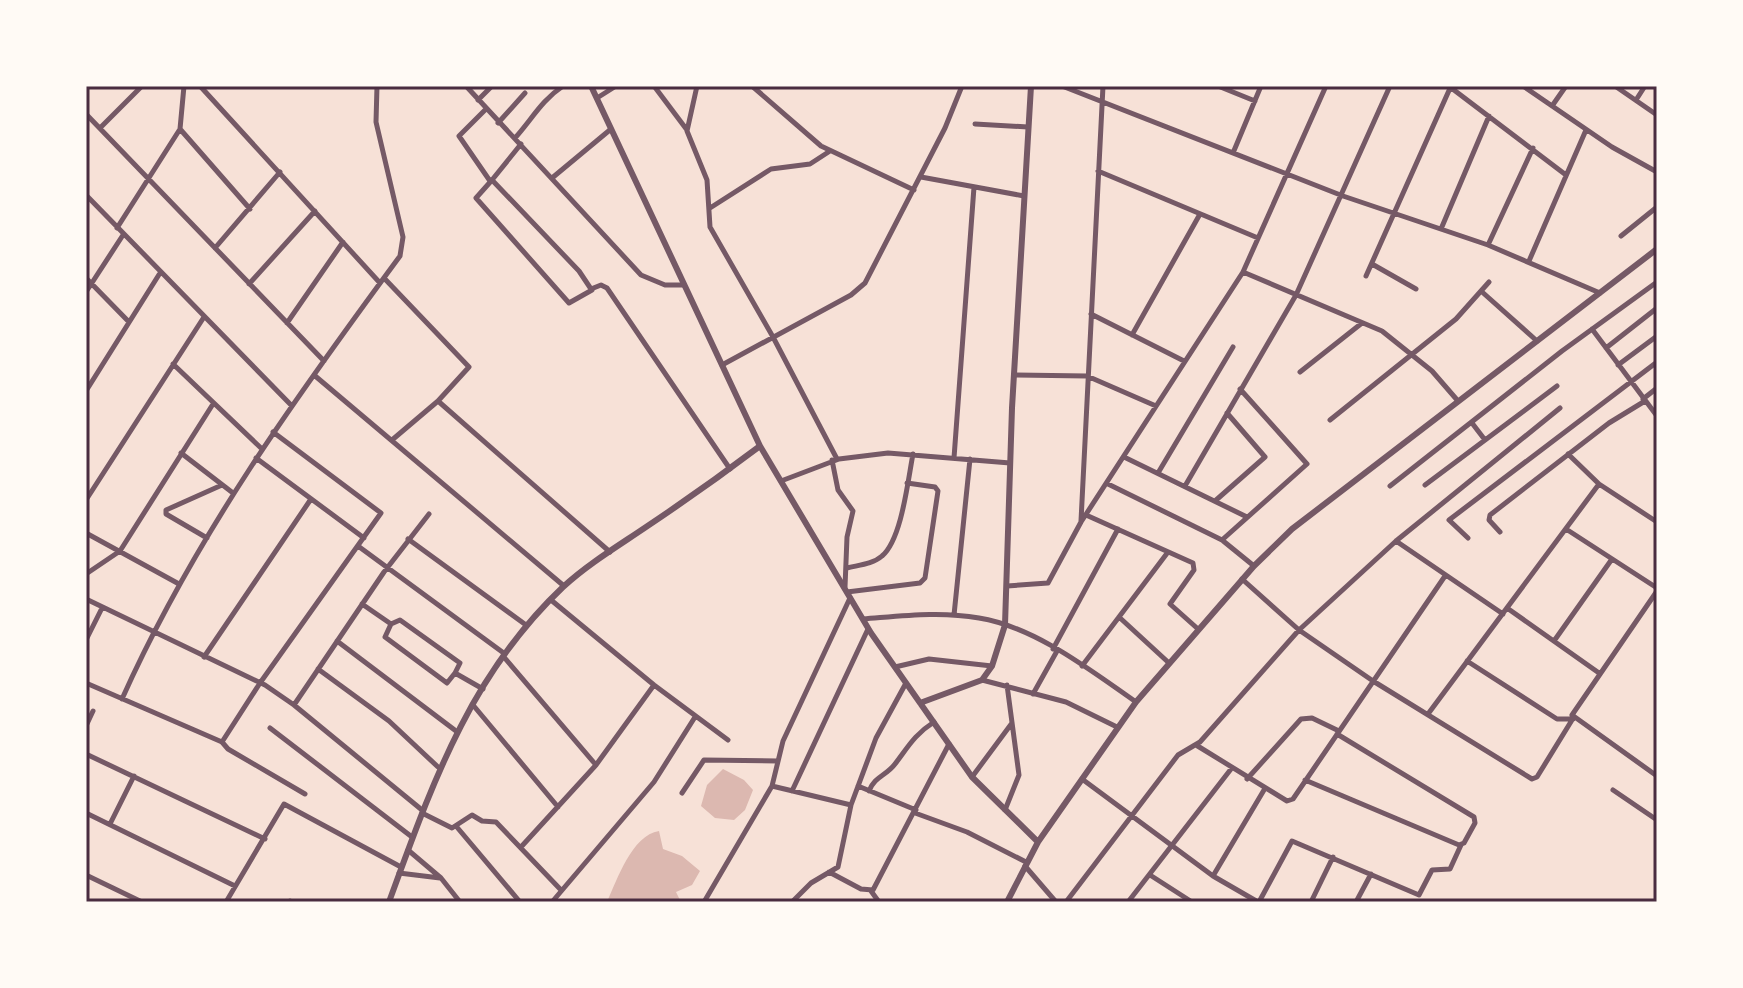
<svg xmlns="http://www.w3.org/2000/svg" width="1743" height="988" viewBox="0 0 1743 988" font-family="Poppins,sans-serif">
  <rect width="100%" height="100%" fill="#f7e1d7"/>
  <path fill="#dcb8b0" d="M723,769L744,780L753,790L745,810L734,820L715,818L701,806L707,785Z
    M659,831L663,849L682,856L700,871L692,885L676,892L681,902H607C617,880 632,835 659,831Z"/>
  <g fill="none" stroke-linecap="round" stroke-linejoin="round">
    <path stroke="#755966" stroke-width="5" d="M200,86L380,283
      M466,86L641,275L665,285H684
      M654,86L687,130
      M697,86L687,131L707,180L710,227L773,337L837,459
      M752,86L821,146L914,190
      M1062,86L1343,196L1488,245L1600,293
      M1218,86L1255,101
      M1523,86L1612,147L1657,172
      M1615,86L1657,115
      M1450,87L1566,175
      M597,98L616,86
      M478,100L492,86
      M1636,100L1645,86
      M1552,106L1566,86
      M486,109L459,136L490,181
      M86,114L324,361
      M498,123L525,93
      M975,124L1028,127
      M100,128L142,86
      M180,129L184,86
      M515,138C532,119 542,100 563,86
      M521,144L492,180L579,271L591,289L601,285L607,288L730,469
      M1233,153L1261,86
      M1098,171L1258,238
      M921,177L1024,196
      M552,178L611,129
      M492,180L476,198L569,303L592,290
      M86,195L292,406
      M710,208L771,169L810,164L830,151
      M117,228L180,129L250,209
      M1441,229L1489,116
      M1621,236L1657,207
      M1488,245L1533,148
      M215,248L280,172
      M1529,261L1586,130
      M1372,264L1416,289
      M1243,272L1382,331L1432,371L1458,401
      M1366,276L1451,86
      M86,278L129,322
      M384,278L469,367L438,401L392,440
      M249,284L315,211
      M1481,291L1537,341
      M86,292L123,235
      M1091,314L1184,361
      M287,323L343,242
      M1592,329L1657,416
      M1132,335L1200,214
      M1606,348L1657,308
      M173,364L262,449
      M722,365L851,295L865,283L945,128L962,86
      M1618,365L1657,336
      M1300,372L1362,323
      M314,375L564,586
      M1014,375L1087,376L1156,406
      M86,391L160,273
      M1643,399L1657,388
      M438,401L610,552
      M1330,420L1456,319L1489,282
      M1472,423L1485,440
      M181,453L233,493
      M1568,454L1599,484L1657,522
      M1124,457L1247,517
      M256,458L364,538
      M954,458L974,187
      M832,460L838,490L853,511L847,537L845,587
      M1158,473L1233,347
      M781,481L839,459L888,453L1010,463
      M1108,484L1222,540L1254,566
      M1425,485L1557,386
      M1185,486L1296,295L1390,86
      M1390,486L1562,351L1657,282
      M86,500L204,317
      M1215,501L1265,457L1227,413
      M1086,515L1193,563L1194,570L1170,604L1198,629
      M1081,521L1103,86
      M1566,529L1657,588
      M1500,532L1489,520L1490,515L1609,423L1645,401
      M86,533L179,584
      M207,538L166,514V510L222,485
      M1468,538L1449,520L1657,362
      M408,539L526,625
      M1222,540L1307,464L1240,389
      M1396,541L1503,614
      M358,546L505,654
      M847,568C859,565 873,564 882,556C902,539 908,479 913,454
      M86,574L120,551L213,404
      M1242,579L1299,630L1373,681L1532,779L1537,777L1572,720
      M1007,586L1048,583L1081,522L1243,272L1326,86
      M1657,591L1572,715L1657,776
      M847,592L920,583L925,578L938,491L935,487L907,483
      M86,599L265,685L294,705L422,810
      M551,600L654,685L728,740
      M362,604L391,624L400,620L460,663L455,673L483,689
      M1507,608L1599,673
      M954,615L970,459
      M1119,617L1169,663
      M863,619C902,616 940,611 979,618C1035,627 1090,670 1136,702
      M391,624L385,637L447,683L455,673
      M86,640L102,608
      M337,641L456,731
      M1554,641L1612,559
      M1053,649L1118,529
      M503,656L596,765
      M204,657L311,499
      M1467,661L1557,719H1573
      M1082,666L1168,552
      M895,667L929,659L992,666
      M318,669L389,721L438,767
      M982,680L1066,702L1117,727
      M86,683L222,742L228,749L305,794
      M1033,694L1057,651
      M122,699C194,538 296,397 400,256L403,237L376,122L377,86
      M294,705L384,572L429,514
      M473,705L558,807
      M1428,714L1599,484
      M86,726L93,711
      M270,728L412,837
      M222,742L260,683L381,513L273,432
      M1196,745L1287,801L1293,799L1445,576
      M86,754L265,839
      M972,777L1012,723
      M1082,779L1213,876L1258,902
      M1247,779L1301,719L1312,718L1339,731
      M1305,780L1459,845L1464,843L1475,823L1474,817L1337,734
      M772,786L851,805L876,738L906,683
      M858,786L916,810
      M1613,790L1657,820
      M792,791L868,629
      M869,791C875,776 886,776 895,764C908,747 915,734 934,722
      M682,793L704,760L778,761
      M1005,810L1019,775L1007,685
      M86,813L235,886
      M422,813L452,828L472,815L482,821L496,822L561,890
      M915,813L967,832L1026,862
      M110,824L134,776
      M456,826L520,902
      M521,847L596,765L654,685
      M408,850L441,878L460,902
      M1025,866L1056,902
      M829,872L861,889L873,890L949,744
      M399,873L440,878
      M86,875L142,902
      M1150,875L1192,902
      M1213,876L1264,790
      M871,891L879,902
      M226,902L284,804L401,867
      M290,902V901
      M552,902L654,782L695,717
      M704,902L772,786L783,741L850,598
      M792,902L811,883L838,867L851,805
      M1066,902L1178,755L1200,742L1299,630L1396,541L1560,408
      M1128,902L1231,769
      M1259,902L1292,841L1419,895L1432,870L1450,869L1461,845
      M1311,902L1333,857
      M1356,902L1371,874"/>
    <path stroke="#755966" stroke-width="6" d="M591,86L760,446L871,633L972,777L1038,842L1136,702L1254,566L1292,529L1657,249
      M920,703L982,680L992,666L1005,625L1012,408L1031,86
      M389,902C432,785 469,676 563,587C588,564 618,546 646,527C685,501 723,474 760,446
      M1007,902L1038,842"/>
  </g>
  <rect width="1743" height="988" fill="none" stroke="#fffaf5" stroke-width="176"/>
  <rect x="88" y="88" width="1567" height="812" fill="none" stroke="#4a2c40" stroke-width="3"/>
</svg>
